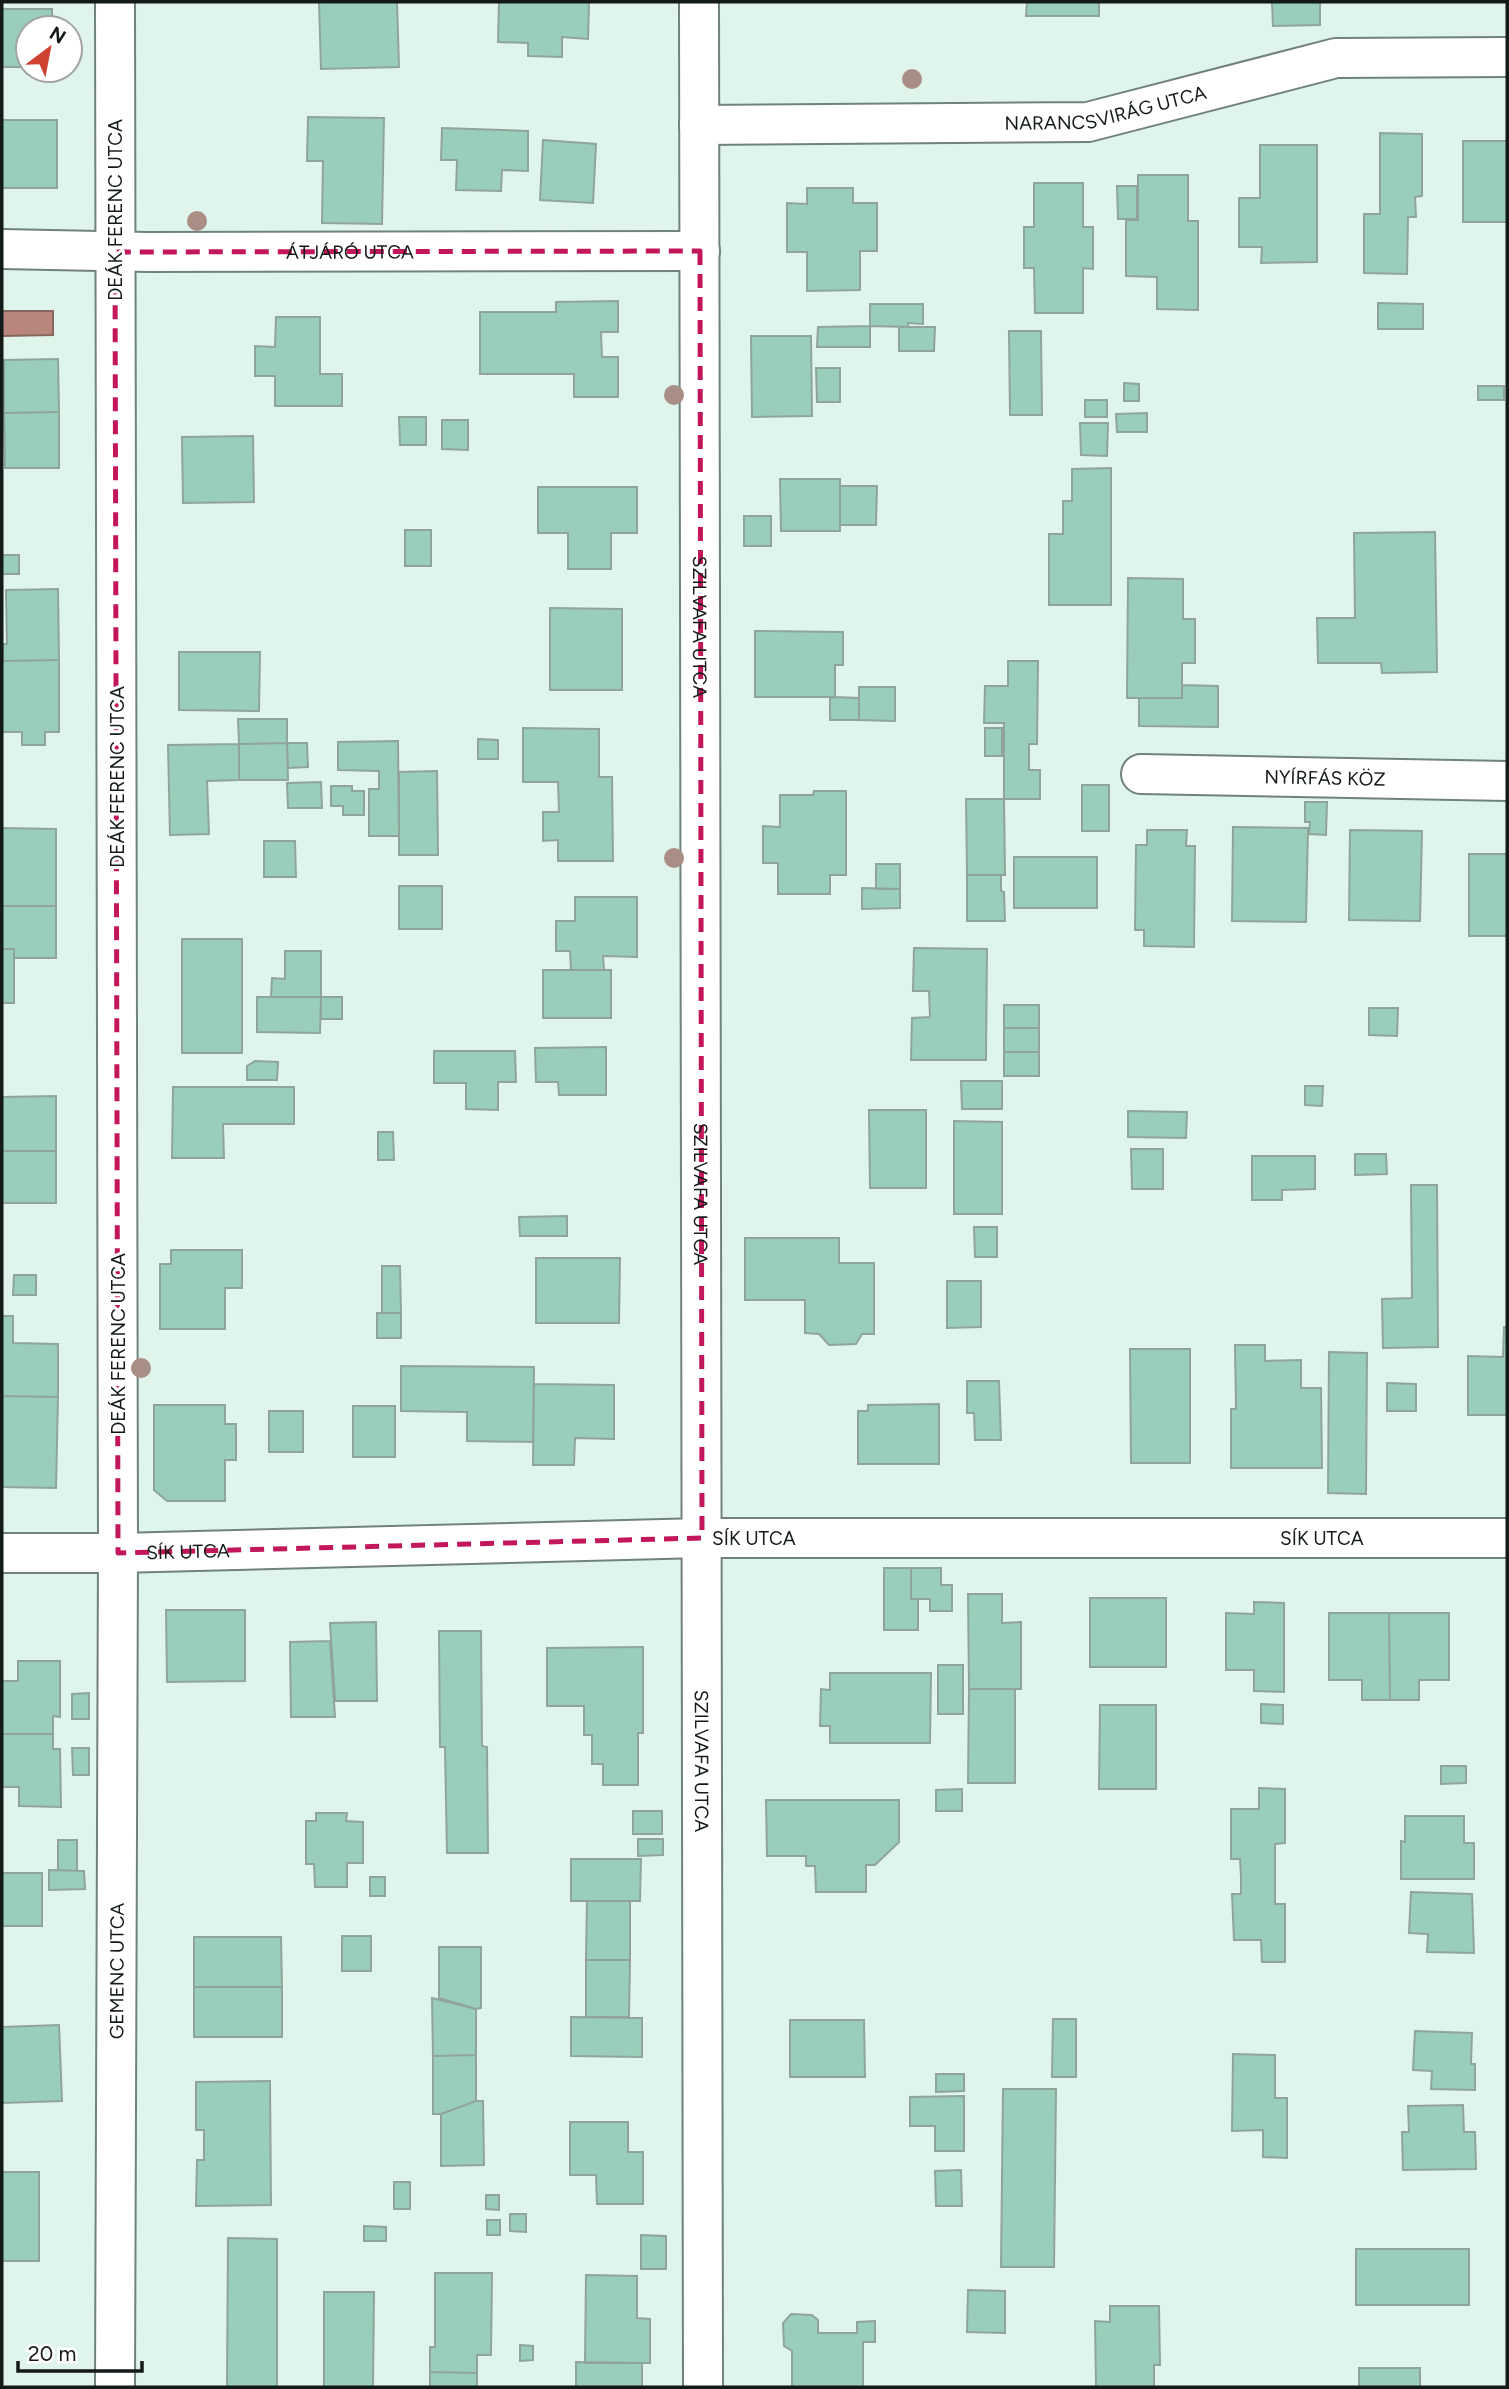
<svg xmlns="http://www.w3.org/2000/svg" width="1509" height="2389" viewBox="0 0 1509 2389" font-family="Figtree,sans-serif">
  <rect width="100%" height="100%" fill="#dff4eb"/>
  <path fill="#b8867d" stroke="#86665e" stroke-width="2" d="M2,311H53V335L2,336Z"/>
  <path fill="#99cfba" stroke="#91a49c" stroke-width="2" d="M319,2H397L399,67L321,69Z
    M499,2H589L588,39L562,37V57L528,56V43L498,42Z
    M1027,2H1099V16H1026Z
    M1272,2H1320V25L1273,26Z
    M2,9H52V28H28V67H2Z
    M308,117L384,118L382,224L322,223L323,161H307Z
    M2,120H57V188H2Z
    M442,128L528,131V171L502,170L501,191L456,190L457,160H441Z
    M1380,133L1422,134V196L1415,197L1416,217H1408L1407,274L1364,273V214H1380Z
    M543,140L596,144L593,203L540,200Z
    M1463,141H1507V222H1463Z
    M1260,145H1317V262L1261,263L1262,247H1239V198H1260Z
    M1138,175H1188V221H1198V310L1157,309V277L1126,276V220H1138Z
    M1034,183H1083V227H1093V269L1083,268V313H1035L1034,268H1024V227H1034Z
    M1117,186H1137V219H1118Z
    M807,188H853V203H877V251H860V290L807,291V252H787V203L807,204Z
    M618,301V332H601L602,357H618V397H574V374H480V312H556V302Z
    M1378,303L1423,304V329H1378Z
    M870,304H923V324L908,323V327L870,326Z
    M276,317H320V374H342V406H275V376H255V346L275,347Z
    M870,326V347H817L818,327Z
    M899,327H935L934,351H899Z
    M1009,331H1041L1042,415H1010Z
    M751,336H811L812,416L752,417Z
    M58,359L59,412L4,413V360Z
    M816,368H840V402H817Z
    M1124,383L1139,384V401H1124Z
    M1478,386H1504V400H1478Z
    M1085,400H1107V417H1085Z
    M59,412V468H5L4,413Z
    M1147,413V432H1117L1116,414Z
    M399,417H426V445H400Z
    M442,420H468V450L442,449Z
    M1080,423H1108L1107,456L1081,455Z
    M253,436L254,502L183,503L182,437Z
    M1111,468V605H1049V534H1063V501H1072V469Z
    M780,479H840V531H781Z
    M840,486H877L876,525H840Z
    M538,487H637V533H611V569H568V533H538Z
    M744,516H771V546H744Z
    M405,530H431V566H405Z
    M1435,532L1437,672L1382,673L1381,663H1318L1317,618H1355L1354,533Z
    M2,555H19V574H2Z
    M1128,578L1183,579V619H1195V663H1182V698H1127Z
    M58,589L59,660L3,661V644H7L6,590Z
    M550,608L622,609V690H550Z
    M755,631L843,632V665H835V697H755Z
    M179,652H260L259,711L179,710Z
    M59,660V732H45V745H22V732H2V661Z
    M1008,661H1038L1037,744H1029V770H1040V799H1004V723H984L985,686H1008Z
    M1182,685L1218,686V727L1139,726V698H1182Z
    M859,687H895V721L859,720Z
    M835,697L859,698V720H830V698Z
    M238,719H287V743L239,744Z
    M523,728L599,729V777H612L613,861H558V840L543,841V812H559L558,782H523Z
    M985,728H1002V756H985Z
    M478,739L498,740V759H478Z
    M398,741L399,836H369V789H379V771L338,770V742Z
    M287,743H307L308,767L288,768Z
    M287,743L288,780H239V744Z
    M239,744V780L207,781L209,834L170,835L168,745Z
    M437,771L438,855H399V772Z
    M321,782L322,808H288L287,783Z
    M1082,785H1109V831H1082Z
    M331,786H352V791H364V815H343V806H331Z
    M814,791H846V875H830V894H778V863H763V826L780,827V795H813Z
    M966,799H1004L1005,875H967Z
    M1305,802H1327L1326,835L1309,834L1310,822H1305Z
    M1233,827L1308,828L1306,922L1232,921Z
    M2,828L56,829V906H2Z
    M1147,830H1187L1186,846H1195L1194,947L1144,946V930H1135L1136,845H1147Z
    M1350,830L1422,831L1420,921L1349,920Z
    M264,841H295L296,877H264Z
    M1469,854H1507V936H1469Z
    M1014,857H1097V908H1014Z
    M876,864H900V889H876Z
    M967,875H1001V891L1004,892L1005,921H967Z
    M399,886H442V929H399Z
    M862,888L900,889V908L862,909Z
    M575,897H637V957L603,956L604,970H571L570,951H556V921H575Z
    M2,906H56V958H14V949H2Z
    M182,939H242V1053H182Z
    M914,948L987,949L986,1060H911L912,1018L930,1017L929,991H913Z
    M2,949H14V1003H2Z
    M285,951H321V997H271L272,978L285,979Z
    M543,970H611V1018H543Z
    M257,997H321L320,1033L257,1032Z
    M321,997H342V1019H321Z
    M1004,1005H1039V1028H1004Z
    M1369,1008H1398L1397,1036L1369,1035Z
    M1004,1028H1039V1052H1004Z
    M606,1047V1095H559L558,1082H536L535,1048Z
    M434,1051H515L516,1082H498V1110L466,1109V1083H434Z
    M1004,1052H1039V1076H1004Z
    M255,1061L278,1062L277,1080H247V1066Z
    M961,1081H1002V1109H962Z
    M1305,1086H1323L1322,1106L1305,1105Z
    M173,1087H294V1124H223L224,1158H172Z
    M56,1096V1151H2V1097Z
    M869,1110H926V1188H870Z
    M1128,1111L1187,1112L1186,1138L1128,1137Z
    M954,1121L1002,1122V1214H954Z
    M378,1132H393L394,1160H378Z
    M1131,1149H1163V1189H1132Z
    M2,1151H56V1203H2Z
    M1355,1154H1386L1387,1174L1355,1175Z
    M1252,1156H1315V1189L1282,1190V1200H1252Z
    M1411,1185H1437L1438,1347L1383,1348L1382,1299L1412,1298Z
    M567,1216V1236H520L519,1217Z
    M974,1227H997V1257H975Z
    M745,1238H839V1263H874V1334H862L856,1344L829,1345L819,1334L805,1333V1300H745Z
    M171,1250H242V1288H225V1329H160V1264H171Z
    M536,1258H620L619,1323H536Z
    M382,1266H400L401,1313H382Z
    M14,1275H36V1295H13Z
    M947,1281H981V1327L947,1328Z
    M377,1313H401V1338H377Z
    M2,1316H13V1343L58,1344V1397L2,1396Z
    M1504,1327H1507V1415H1468V1356L1503,1357Z
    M1235,1345H1265V1361L1301,1360V1388H1321L1322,1468H1231V1409H1236Z
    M1130,1349H1190V1463H1131Z
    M1329,1352L1367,1353L1366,1494L1328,1493Z
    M401,1366L534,1367L533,1442L467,1441V1412L401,1411Z
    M967,1381H999L1001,1440H975L974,1413H967Z
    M1387,1383L1416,1384V1411H1387Z
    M534,1384L614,1385V1439L575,1438L574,1465H533Z
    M2,1396L58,1397L56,1488L2,1487Z
    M939,1404V1464H858V1411H868V1405Z
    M154,1405H225V1424H236V1460H225V1501H167L154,1490Z
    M353,1406H395V1457H353Z
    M269,1411H303V1452H269Z
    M884,1568H911V1599H918V1630H884Z
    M911,1568H941V1585H952V1611H930V1599H911Z
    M968,1594H1002V1623L1021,1622V1689H969Z
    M1090,1598H1166V1667H1090Z
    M1254,1602L1284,1603V1692L1254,1691V1670H1226V1613L1254,1614Z
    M166,1610H245V1681L167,1682Z
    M1329,1613H1389L1390,1700H1362V1680H1329Z
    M1389,1613H1449V1680H1419V1700H1390Z
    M376,1622L377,1701H335L330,1623Z
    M439,1631H481L482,1746L487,1747L488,1853H447L445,1747H440Z
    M330,1641L335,1717H291L290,1642Z
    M643,1647V1733H638V1785H603V1764H592V1735H584V1706H547V1648Z
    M18,1661H60V1717L53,1716V1734H2V1681H18Z
    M938,1665H963V1714H938Z
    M830,1673H931L930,1743H830V1726H820L821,1689L830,1690Z
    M969,1689H1015V1783H968Z
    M89,1693V1719H72V1694Z
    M1261,1704L1283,1705V1724L1261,1723Z
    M1100,1705H1156V1789H1099Z
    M2,1734H53V1749H60L61,1807L19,1806V1787H2Z
    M72,1748H89V1775H73Z
    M1441,1766H1466V1783L1441,1784Z
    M1259,1788L1285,1789V1843L1275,1844V1904H1285V1962H1262L1261,1940H1234L1232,1894H1241V1876L1240,1859H1231V1809H1259Z
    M962,1789V1811H936V1790Z
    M766,1800H899V1842L875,1865H866V1892H816L815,1866H806V1856H767Z
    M633,1811H662V1834H633Z
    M316,1813H347L346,1821L363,1822V1863H347V1887H315L314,1864H306V1821H316Z
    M1405,1816H1464V1843H1474V1879H1401V1841L1405,1842Z
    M638,1839H663V1855L638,1856Z
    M58,1840H77V1871L58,1870Z
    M571,1859H641L640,1901H571Z
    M49,1870L84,1871L85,1889L49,1890Z
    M2,1873H42V1926H2Z
    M370,1877H385V1896H370Z
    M1411,1892L1472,1894L1474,1953L1427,1952L1428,1934L1409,1933Z
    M587,1901H630V1960H586Z
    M342,1936H371V1971H342Z
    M194,1937H281L282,1987H194Z
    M439,1947H481V2008L476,2009L439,1998Z
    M586,1960H630L629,2017H586Z
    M194,1987H282V2037H194Z
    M432,1998L476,2009V2055L433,2056Z
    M571,2017L642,2018V2057L571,2056Z
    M1053,2019H1076V2077H1052Z
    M790,2020H864L865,2077H790Z
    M59,2025L62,2101L2,2103V2027Z
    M1415,2031L1472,2033L1471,2064H1475V2090L1431,2089L1432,2071L1413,2070Z
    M1233,2054L1275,2055V2098H1287V2158L1263,2157V2130L1232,2131Z
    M476,2055V2101L441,2114H433V2056Z
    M936,2074H964V2091L936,2092Z
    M270,2081L271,2205L196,2206L197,2160H204V2130H196V2082Z
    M1003,2089H1056L1054,2267H1001Z
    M964,2096V2151H935V2126H910V2097Z
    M476,2101H483L484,2165L441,2166V2114Z
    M1463,2105L1464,2132H1475L1476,2169L1403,2170L1402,2132H1409L1408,2106Z
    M570,2122H628V2152H643V2204H597L596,2175H570Z
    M961,2170L962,2206H936L935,2171Z
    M2,2172H39V2261H2Z
    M394,2182H410V2209H394Z
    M486,2195H499V2210L486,2209Z
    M510,2214H526V2232L510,2231Z
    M487,2220H500V2235H487Z
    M364,2226L386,2227V2241H364Z
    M641,2235L666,2236V2269H641Z
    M228,2238L277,2239V2387H227Z
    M1356,2249H1469V2305H1356Z
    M435,2273H492L491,2355H477V2373L430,2372V2347H435Z
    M586,2275L637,2276V2318L650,2319V2363H585Z
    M968,2290L1005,2291V2333L967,2332Z
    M324,2292H374L373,2387H324Z
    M1110,2306H1159L1160,2365H1154V2387H1096L1095,2321L1110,2322Z
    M791,2314L812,2315L818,2320V2333H857V2322L875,2321V2342H863V2387H792V2351L784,2346L783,2323Z
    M520,2345L533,2346V2360L520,2361Z
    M576,2362L642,2363V2387H576Z
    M1359,2368H1420V2387H1359Z
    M430,2372L477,2373V2387H430Z"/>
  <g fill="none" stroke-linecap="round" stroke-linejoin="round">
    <defs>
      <g id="minor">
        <path id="s1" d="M699,2L703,2387"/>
        <path id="s2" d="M699,125L1088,122L1336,58L1507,57"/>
        <path id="s3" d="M2,249L148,252L700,251"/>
        <path id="s4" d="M1141,774L1507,781"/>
        <path id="s5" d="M2,1553H118L702,1538H1507"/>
        <path id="s6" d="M115,2387L118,1553L115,2"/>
      </g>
    </defs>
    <use href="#minor" stroke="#70827b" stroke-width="42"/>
    <use href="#minor" stroke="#fff" stroke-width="38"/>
  </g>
  <g fill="#a98e85">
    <circle cx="912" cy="79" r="10"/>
    <circle cx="197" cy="221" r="10"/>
    <circle cx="674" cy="395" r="10"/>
    <circle cx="674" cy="858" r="10"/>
    <circle cx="141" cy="1368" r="10"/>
  </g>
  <path fill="none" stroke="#c2185b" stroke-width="5" stroke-dasharray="14 9" stroke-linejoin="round" d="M700,251L702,1538L118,1553L115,252Z"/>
  <g text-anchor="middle" stroke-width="6" stroke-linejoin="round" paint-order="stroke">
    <g font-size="19" fill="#131a17" stroke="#fff">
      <text dy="7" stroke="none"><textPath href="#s2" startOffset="408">NARANCSVIRÁG UTCA</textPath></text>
      <text transform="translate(115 210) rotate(-90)" y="7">DEÁK FERENC UTCA</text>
      <text dy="7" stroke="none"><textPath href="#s3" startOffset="348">ÁTJÁRÓ UTCA</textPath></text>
      <text dy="7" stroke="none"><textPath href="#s1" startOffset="625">SZILVAFA UTCA</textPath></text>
      <text transform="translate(117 777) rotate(-90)" y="7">DEÁK FERENC UTCA</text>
      <text dy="7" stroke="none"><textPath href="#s4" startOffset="184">NYÍRFÁS KÖZ</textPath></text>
      <text dy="7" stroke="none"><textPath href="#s1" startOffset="1192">SZILVAFA UTCA</textPath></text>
      <text transform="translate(118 1344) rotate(-90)" y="7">DEÁK FERENC UTCA</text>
      <text dy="7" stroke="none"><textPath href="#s5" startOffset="752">SÍK UTCA</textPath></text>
      <text dy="7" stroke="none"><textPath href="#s5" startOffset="1320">SÍK UTCA</textPath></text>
      <text dy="7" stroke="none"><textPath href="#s5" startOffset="186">SÍK UTCA</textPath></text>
      <text dy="7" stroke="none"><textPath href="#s1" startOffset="1759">SZILVAFA UTCA</textPath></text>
      <text dy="7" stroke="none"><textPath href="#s6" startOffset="416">GEMENC UTCA</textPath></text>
    </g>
  </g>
  <rect width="1509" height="2389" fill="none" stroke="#131a17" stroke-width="7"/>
  <g transform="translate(49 49) rotate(32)"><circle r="33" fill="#ffffff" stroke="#a1a3a2" stroke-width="2"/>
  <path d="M0-5L12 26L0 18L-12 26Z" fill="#cf4233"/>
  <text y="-10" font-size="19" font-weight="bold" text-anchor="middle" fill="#131a17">N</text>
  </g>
  <path d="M18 2361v10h124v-10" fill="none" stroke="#131a17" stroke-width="3.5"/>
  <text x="28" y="2361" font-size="21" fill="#131a17" stroke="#ffffff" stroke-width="5" paint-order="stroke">20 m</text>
</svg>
